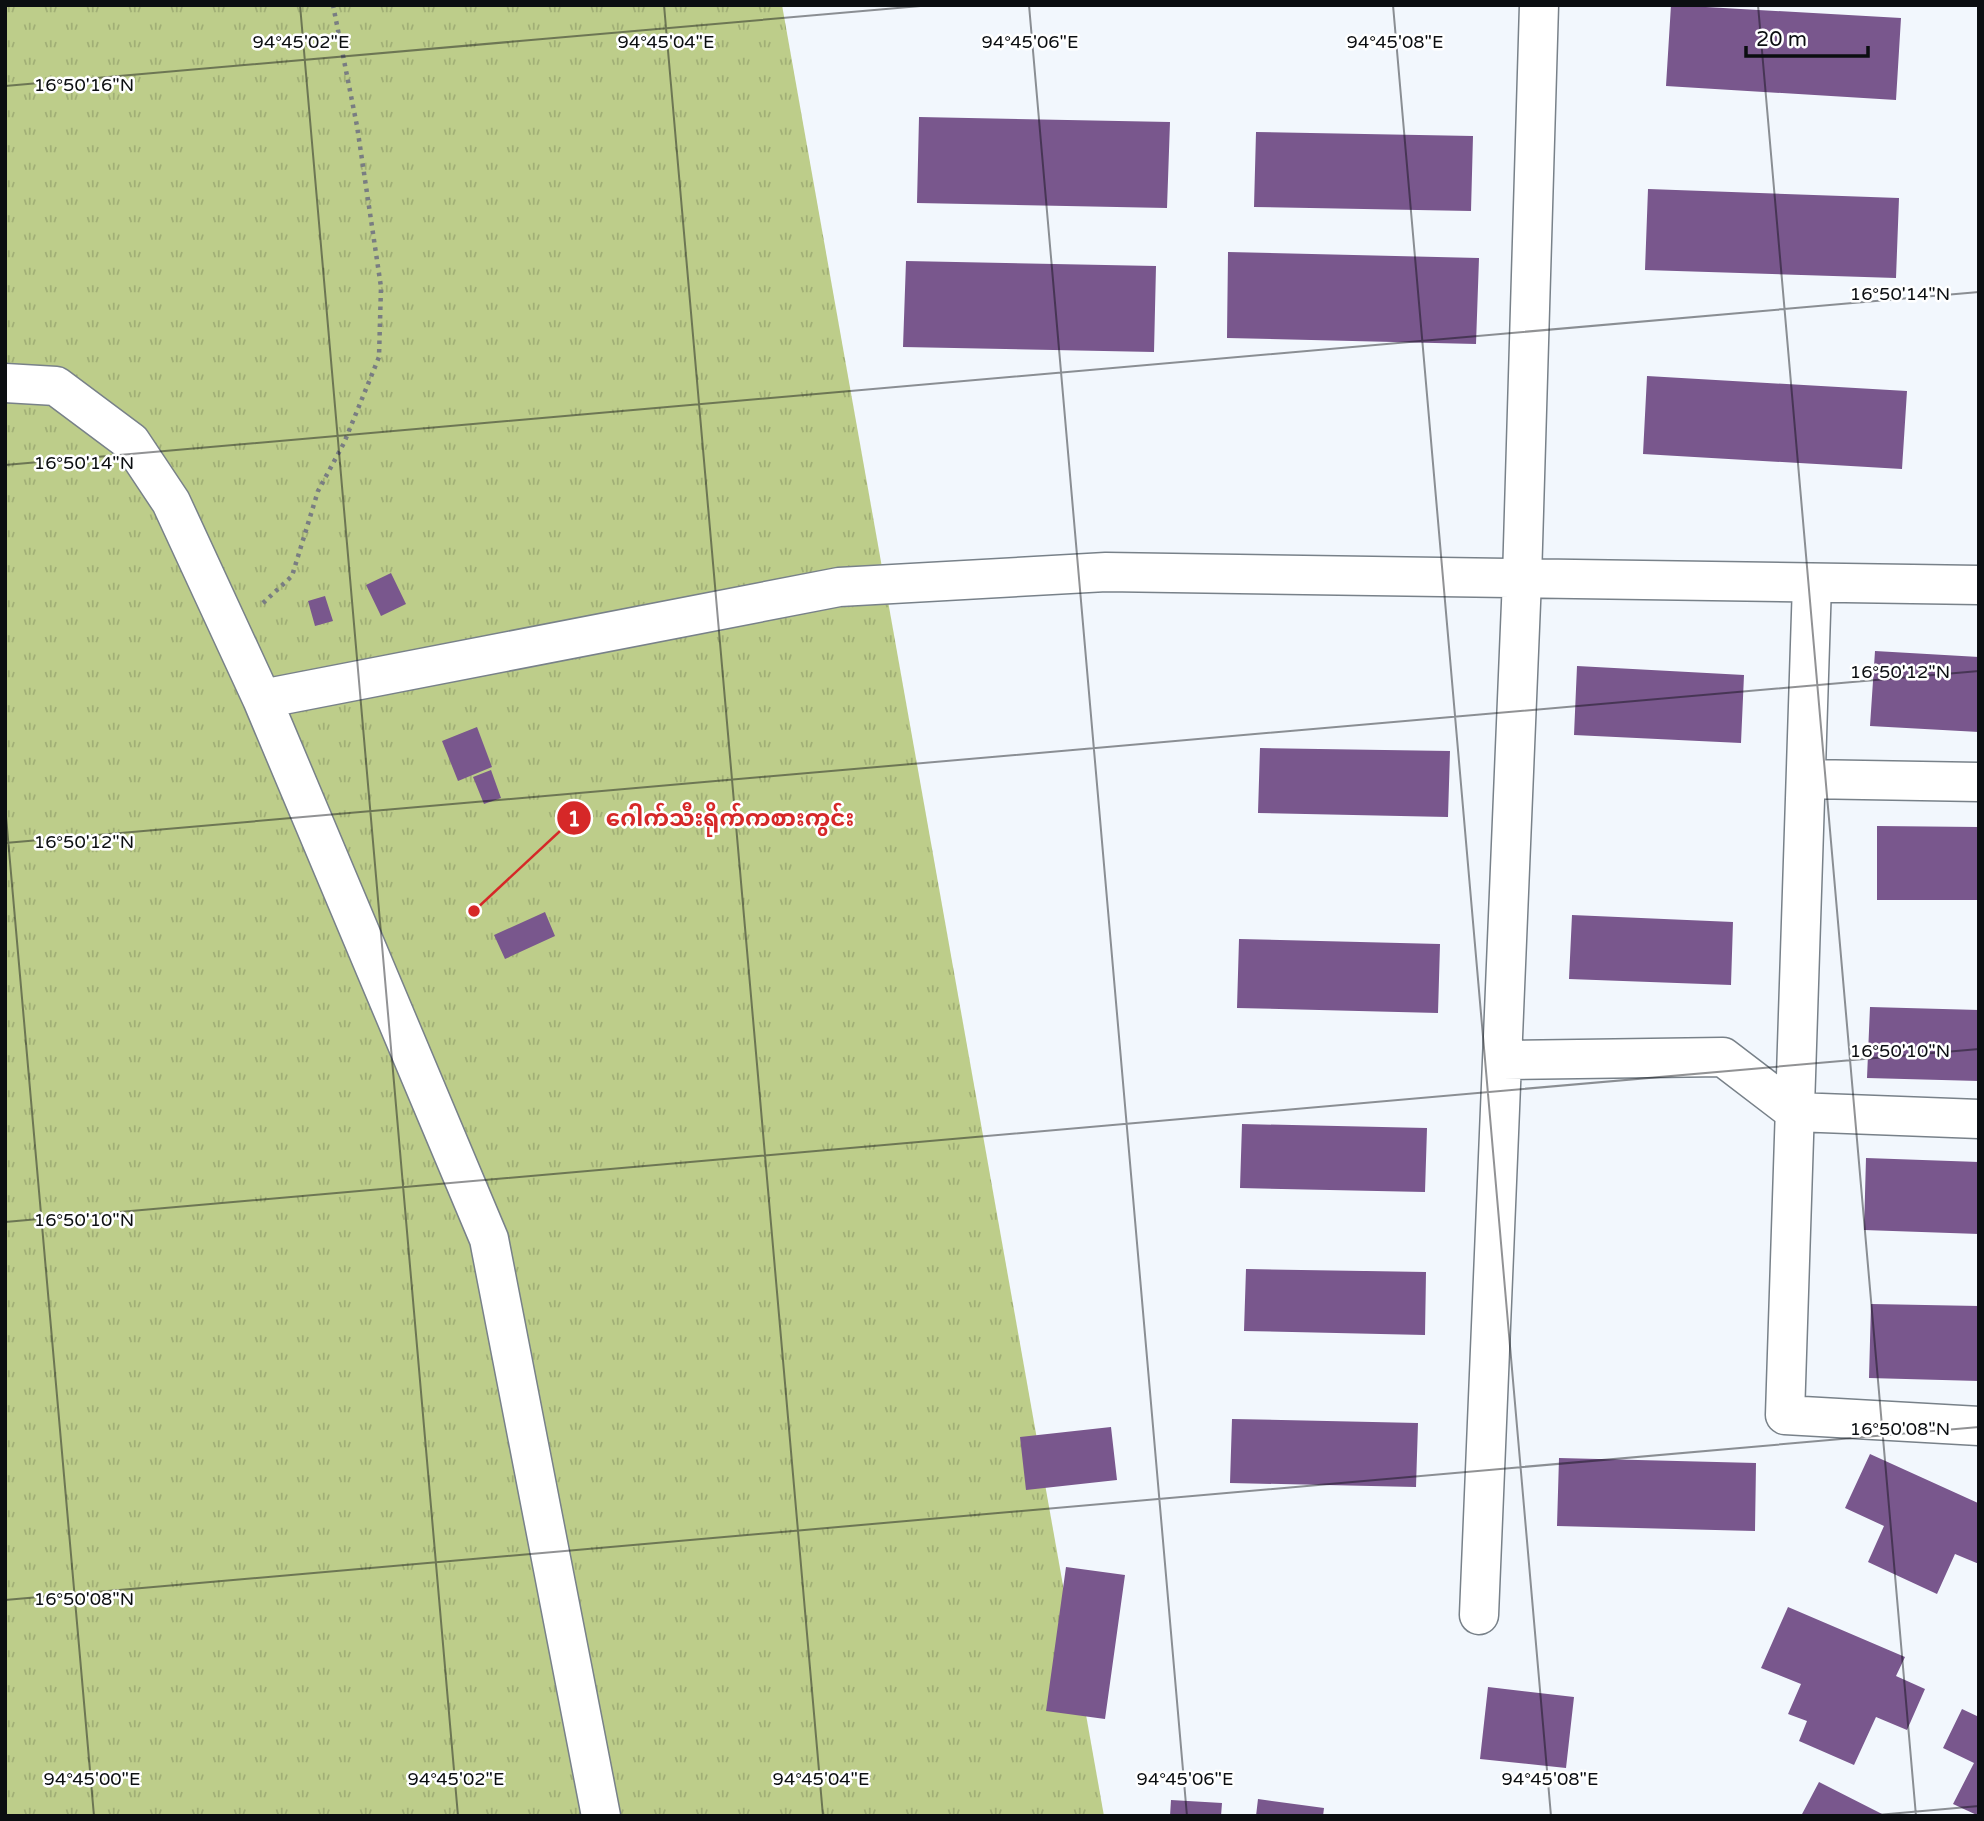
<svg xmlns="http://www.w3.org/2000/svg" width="1984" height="1821" viewBox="0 0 1984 1821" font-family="'Varela Round','Noto Sans Myanmar',sans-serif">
  <defs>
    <pattern id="grass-tufts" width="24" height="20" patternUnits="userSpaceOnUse" patternTransform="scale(1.75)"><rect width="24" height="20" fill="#bdcd8a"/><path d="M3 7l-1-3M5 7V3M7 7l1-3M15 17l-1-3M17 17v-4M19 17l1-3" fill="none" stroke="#a1af76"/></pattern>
  </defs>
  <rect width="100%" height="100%" fill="#f2f7fd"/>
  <path fill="url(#grass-tufts)" d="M5,5H782L1104,1816H5Z"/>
  <path fill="#79578d" d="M1671,5L1901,18L1896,100L1666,86Z
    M919,117L1170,122L1167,208L917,203Z
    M1256,132L1473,136L1471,211L1254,207Z
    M1648,189L1899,198L1896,278L1645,270Z
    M1228,252L1479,258L1476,344L1227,338Z
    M906,261L1156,266L1154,352L903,347Z
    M1647,376L1907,391L1902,469L1643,454Z
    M391,573L406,604L381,616L366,585Z
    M325,596L333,621L315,626L308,601Z
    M1875,651L1979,657V732L1870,726Z
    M1577,666L1744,675L1741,743L1574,735Z
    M477,727L492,767L458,781L442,741Z
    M1260,748L1450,751L1448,817L1258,813Z
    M491,770L501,798L484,804L473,777Z
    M1877,826L1979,827V900H1877Z
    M545,912L555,936L505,959L494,935Z
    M1572,915L1733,922L1731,985L1569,979Z
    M1239,939L1440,944L1438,1013L1237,1008Z
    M1870,1007L1979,1010V1081L1867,1078Z
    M1242,1124L1427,1128L1425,1192L1240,1188Z
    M1866,1158L1979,1162V1234L1864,1230Z
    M1246,1269L1426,1272L1425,1335L1244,1331Z
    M1871,1304L1979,1306V1381L1869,1378Z
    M1232,1419L1418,1423L1416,1487L1230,1483Z
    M1111,1427L1117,1480L1026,1490L1020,1437Z
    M1870,1454L1978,1503L1979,1564L1955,1554L1937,1594L1868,1562L1884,1526L1845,1508Z
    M1559,1458L1756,1463L1755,1531L1557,1526Z
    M1066,1567L1125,1575L1105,1719L1046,1711Z
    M1788,1607L1905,1657L1896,1676L1925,1689L1907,1730L1876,1717L1854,1765L1799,1741L1807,1721L1788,1714L1801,1684L1761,1668Z
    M1488,1687L1574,1697L1566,1768L1480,1759Z
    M1962,1709L1979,1717V1816L1953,1804L1974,1763L1943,1748Z
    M1819,1782L1886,1816H1801Z
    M1258,1799L1324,1808L1323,1816H1256Z
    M1171,1800L1222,1803L1221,1816H1170Z"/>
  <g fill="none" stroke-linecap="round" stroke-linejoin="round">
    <defs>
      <path id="minor" d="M5,383L56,386L131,442L171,502L262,699L489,1239L601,1816
        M1812,583L1785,1415L1979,1426
        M262,699L839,587L1106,572L1979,585
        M1806,779L1979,782
        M1502,1060L1723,1057L1795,1112L1979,1119
        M1479,1615L1522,579L1539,5"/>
    </defs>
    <use href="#minor" stroke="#788189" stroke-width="41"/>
    <path stroke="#797d82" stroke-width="4.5" stroke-dasharray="3.5 5" stroke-linecap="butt" d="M263,603L292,576L318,491L344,443L379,357L381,287L357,126L333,5"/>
    <use href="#minor" stroke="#fff" stroke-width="38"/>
  </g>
  <path fill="none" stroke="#0b0e11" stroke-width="2" stroke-opacity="0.45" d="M300,5L458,1816M664,5L823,1816M1029,5L1187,1816M1393,5L1551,1816M1758,5L1916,1816M5,86L932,5M5,465L1979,292M5,805L94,1816M5,843L1979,671M5,1222L1979,1049M5,1600L1979,1427M1866,1816L1979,1806"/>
  <g font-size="18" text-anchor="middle" fill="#0b0e11" stroke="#fff" stroke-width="5" stroke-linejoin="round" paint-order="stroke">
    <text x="301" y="48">94°45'02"E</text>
    <text x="666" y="48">94°45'04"E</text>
    <text x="1030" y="48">94°45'06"E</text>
    <text x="1395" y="48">94°45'08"E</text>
    <text x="84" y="91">16°50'16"N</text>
    <text x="1900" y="300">16°50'14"N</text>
    <text x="84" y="469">16°50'14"N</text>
    <text x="1900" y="678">16°50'12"N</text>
    <text x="84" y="848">16°50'12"N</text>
    <text x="1900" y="1057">16°50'10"N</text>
    <text x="84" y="1226">16°50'10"N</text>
    <text x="1900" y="1435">16°50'08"N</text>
    <text x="84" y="1605">16°50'08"N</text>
    <text x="92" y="1785">94°45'00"E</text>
    <text x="456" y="1785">94°45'02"E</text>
    <text x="821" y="1785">94°45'04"E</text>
    <text x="1185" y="1785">94°45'06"E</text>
    <text x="1550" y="1785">94°45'08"E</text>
  </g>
  <path fill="none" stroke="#d62828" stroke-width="2.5" d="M474 911L574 818"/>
  <g fill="#d62828" stroke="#fff" stroke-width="2.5">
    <circle cx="474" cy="911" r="7"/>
    <circle cx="574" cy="818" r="18"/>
  </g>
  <g font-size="21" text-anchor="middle" font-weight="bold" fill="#fff">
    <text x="574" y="826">1</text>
  </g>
  <g font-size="23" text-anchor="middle" font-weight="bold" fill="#d62828" stroke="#fff" stroke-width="5" stroke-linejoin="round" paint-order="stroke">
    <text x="730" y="826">ဂေါက်သီးရိုက်ကစားကွင်း</text>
  </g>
  <rect width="1984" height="1821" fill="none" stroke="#0b0e11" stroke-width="14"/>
  <path d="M1746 46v10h122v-10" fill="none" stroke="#0b0e11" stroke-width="3.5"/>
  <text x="1756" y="46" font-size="21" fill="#0b0e11" stroke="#ffffff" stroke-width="5" paint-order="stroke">20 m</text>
</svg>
